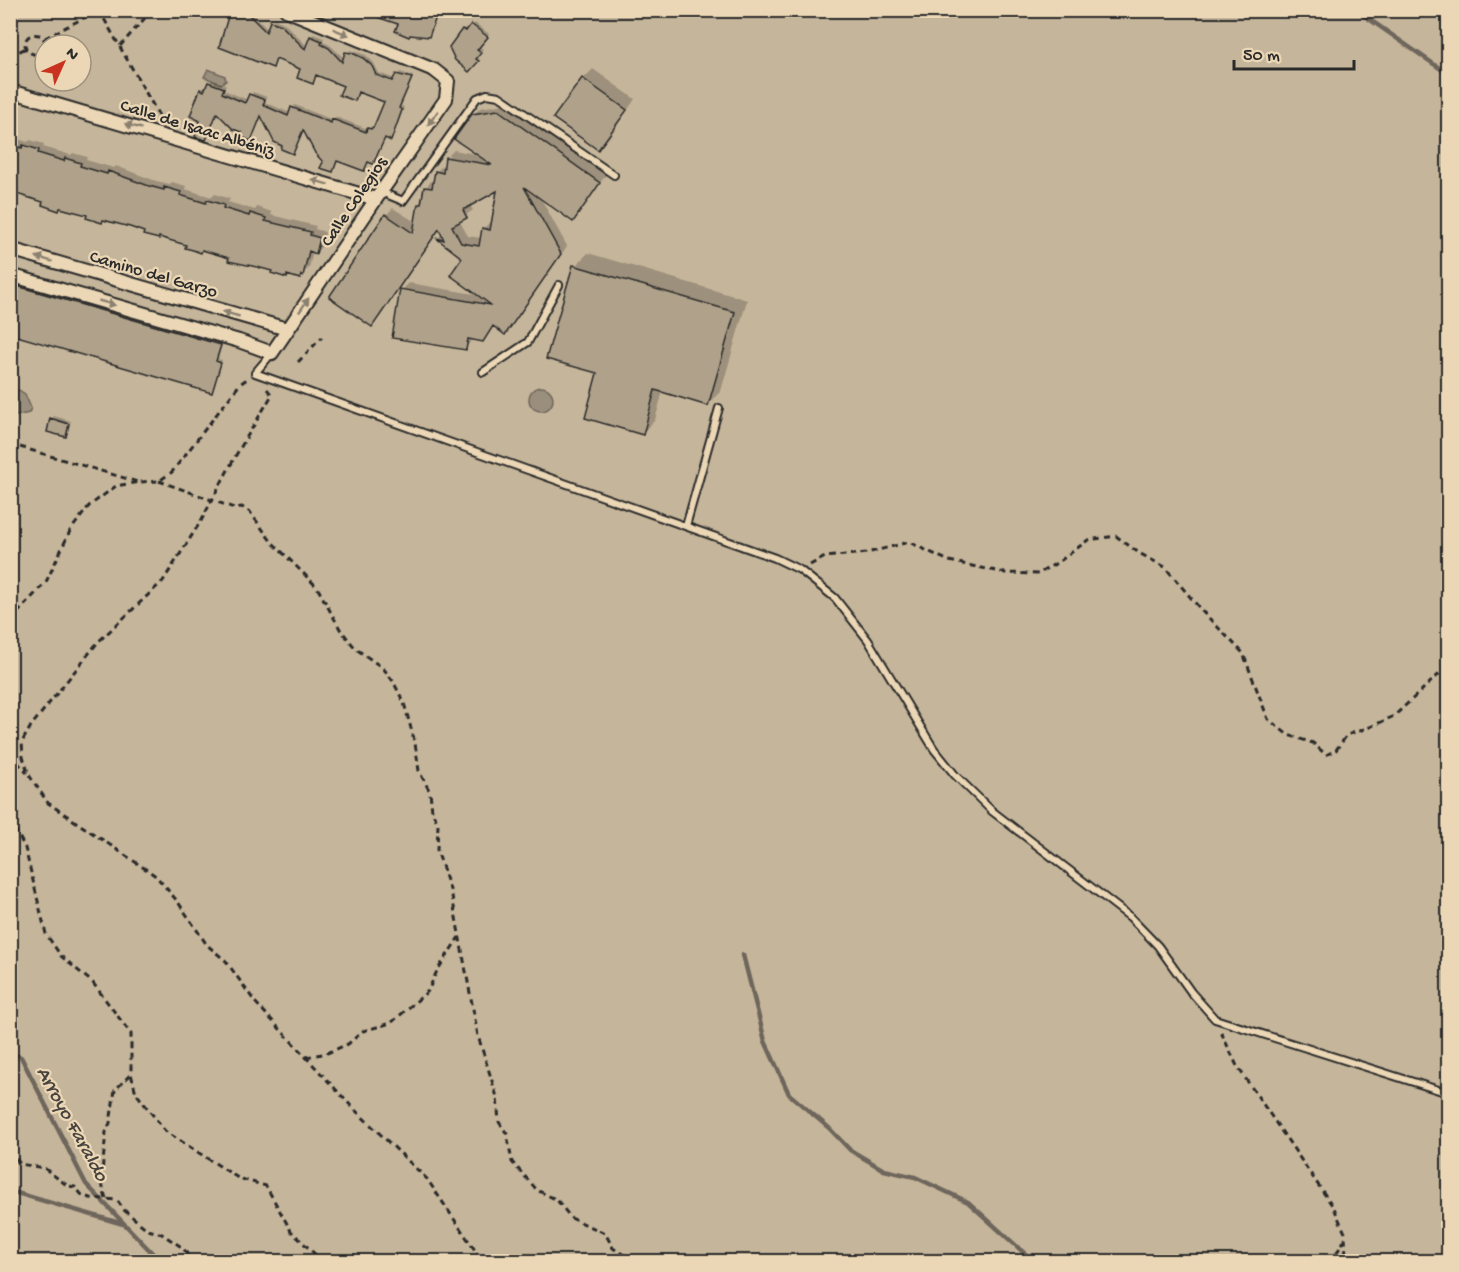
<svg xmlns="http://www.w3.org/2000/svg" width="1459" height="1272" viewBox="0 0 1459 1272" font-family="'Gochi Hand',sans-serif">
  <rect width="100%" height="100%" fill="#e3d0af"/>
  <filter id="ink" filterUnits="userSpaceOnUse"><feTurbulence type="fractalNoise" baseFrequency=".0167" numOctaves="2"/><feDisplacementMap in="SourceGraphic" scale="12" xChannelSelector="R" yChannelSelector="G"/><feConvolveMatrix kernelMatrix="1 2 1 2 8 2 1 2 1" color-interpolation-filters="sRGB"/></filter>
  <g filter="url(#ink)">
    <path fill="#c5b59a" stroke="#787062" stroke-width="1.5" fill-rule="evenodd" d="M10,11H1448V1261H11ZM45,45H81V81H45Z"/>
    <path fill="#9a8e7b" stroke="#6e665b" stroke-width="1.5" d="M208,69L225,76L226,81L221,84L204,77Z
      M529 399a12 12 0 1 1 24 0a12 12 0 1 1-24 0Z
      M19,390L25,394L31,408L29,413L16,416L11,413V393Z"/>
    <path fill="#0003" fill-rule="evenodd" d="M232,10H249L268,30L274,19L284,23L307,46L313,34L324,38L323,41L331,46L345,59L350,50L366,55L374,63L379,73L395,79L400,72L413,76L401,106L404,107L393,136L391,139L386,137L373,163L369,161L364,170L338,160L332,171L304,128L293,152L284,145L262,115L251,139L218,112L206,139L201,121L192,115L201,90L204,87L207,88L212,80L226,85L224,90L248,100L253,92L267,97L265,102L290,113L295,105L333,120L336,117L368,129L371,126L375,128L386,101L360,91L355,99L344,85L317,73L313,82L302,68L278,58L273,67Z
      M349,10H435L434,13L438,14L428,36L376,15L361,17Z
      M475,23L489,34L479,46L483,49L478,55L480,57L469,70L463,30L466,27L469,29Z
      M593,69L635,99L608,139L598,149L555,118L583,79Z
      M505,104L606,175L572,220L540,197L567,246L512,326L505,333L495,325L482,340L473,338L465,349L402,290L409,283L480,295L464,257L438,238L442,233L440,229L379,318L372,325L331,297L386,215L393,208L417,223L425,188L432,180L434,181L436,172L443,165H445L447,157L454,150L480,155L473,115L480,108ZM500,188L493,223L490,222L483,229L481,238L468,236L459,220L473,210L470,205Z
      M10,137L28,142L30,140L44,144L43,147L71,155L73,153L87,157L86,160L114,168L116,166L156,181L170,184L172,182L186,186L185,189L212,197L215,194L230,199L228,202L255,210L257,207L272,212L271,215L316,226L315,229L325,232L322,246L316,252L313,251L309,268L299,277L288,274L286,276L274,270L160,236L158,238L145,231L19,193L16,196L10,194Z
      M588,253L747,300L721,391L708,404L663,391L655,420L642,433L599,372L575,266Z
      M11,281L223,342L218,359L222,360L214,388L212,391L10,332Z
      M54,416L71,421L65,435L52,419Z"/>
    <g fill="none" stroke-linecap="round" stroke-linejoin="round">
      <path stroke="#6e665b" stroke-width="4.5" d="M1356,10L1448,74
        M743,955L765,1041L789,1094L829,1128L850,1150L884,1170L915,1177L968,1202L1034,1262
        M10,1053L21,1057L86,1184L161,1262
        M10,1191L123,1224"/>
    </g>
    <path fill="#b0a28a" stroke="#2b2b2b" stroke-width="1.5" fill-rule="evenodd" d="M230,10H244L266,32L270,21L281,25L305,49L310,36L322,41L321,44L329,48L342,62L345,52L352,53L363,58L372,66L376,75L392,81L396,74L412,78L399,108L402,110L391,141L385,138L373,164L368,162L364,171L337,161L333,172L320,168L323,162L315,153L303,130L293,154L281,149L282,146L274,142L261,116L251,141L239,136L241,132L233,129L217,113L206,140L195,137L200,121L190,116L200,89L204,91L208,82L224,88L222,93L245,103L249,94L265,100L263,105L288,116L291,107L331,123L332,119L366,132L367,128L371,129L374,126L384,102L358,92L355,101L339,95L343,86L316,75L313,84L297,78L300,69L276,59L273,68L219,47Z
      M364,10H435L433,16L436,17L429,37L410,35L409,37L395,31L398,24L364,13Z
      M471,24L488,37L477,50L481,53L476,59L479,61L469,72L455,60L449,47L462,29L466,31Z
      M582,78L627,110L598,150L553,118Z
      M498,110L600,183L573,222L524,187L561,254L505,335L493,326L483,342L468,339L466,350L392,338L400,289L491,305L450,275L462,258L436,238L444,240L439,229L372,327L329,297L385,214L413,233L418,204H421L424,187L432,188L435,171L443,173L445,157L492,165L454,139L472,114ZM497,191L490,230L482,228L479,246L461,243L452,226L467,218L463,210Z
      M10,145L22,148L23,145L30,147L39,150L38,153L64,161L65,158L81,163L80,166L107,174L108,171L149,186L164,190V187L181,192L180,195L206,203L207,200L224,205L223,208L249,216L250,213L266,218L265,221L311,232L310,235L320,238L316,254L309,251L303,276L301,275L300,279L287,275V278L271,273L272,271L257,267L228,261L229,258L202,250L201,253L193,250L185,248L186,245L159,237V239L143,235L144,232L130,227L103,220L102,223L86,218L87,215L60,208L59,211L42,205L43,202L10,192Z
      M573,265L735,312L708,406L655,390L643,435L585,418L597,373L546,359Z
      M10,284L221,345L216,361L221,363L212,393L10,334Z
      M50,418L69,424L66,437L47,432Z"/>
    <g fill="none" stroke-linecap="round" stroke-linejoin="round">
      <defs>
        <path id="lane" d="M381,192L403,201L477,98L487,94L499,96L614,175
          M272,353L255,373L775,558L800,570L835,598L868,640L934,749L955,775L992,811L1130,917L1158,946L1191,992L1215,1019L1448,1093
          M483,372L528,342L559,285
          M686,526L719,408"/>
        <path id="street" d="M10,91L376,199
          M10,249L287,329
          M10,275L239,341L272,353L376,199L446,99L448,81L434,70L286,10"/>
      </defs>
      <use href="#lane" stroke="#2b2b2b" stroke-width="10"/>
      <use href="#street" stroke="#2b2b2b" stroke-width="16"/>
      <path stroke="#2b2b2b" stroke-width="3" stroke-dasharray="6 4.5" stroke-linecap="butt" d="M99,10L162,121
        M1443,10L1448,14
        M45,38L99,10
        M120,46L152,10
        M45,50L37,55C17,52 24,28 42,36L47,45
        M10,56L26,48
        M298,362L322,337
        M267,389L272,395L236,455L201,521L163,581L98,642L31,726L22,742L23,757L29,775L48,803L156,876L178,902L207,945L226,961L255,1002L353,1108L427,1179L483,1262
        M10,444L138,482
        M159,481L234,508L242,507L250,512L271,541L317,587L340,629L356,649L383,668L393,681L404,703L415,743L419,771L430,792L432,811L438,824L437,850L452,896L478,1036L497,1097L499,1122L507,1134L512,1162L537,1190L557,1200L571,1218L605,1233L613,1248L635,1262
        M810,565L825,557L867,553L909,542L949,561L1005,573L1038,574L1060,561L1088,540L1116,536L1139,553L1165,567L1202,611L1243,653L1268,719L1288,735L1313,743L1326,755L1336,750L1347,735L1370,727L1394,716L1448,666
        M10,621L46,582L70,531L89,506L116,486L139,482L159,481L172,472L240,384L247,379
        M10,754L27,773
        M10,819L25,848L46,934L61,956L93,983L131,1034V1074L136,1093L165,1131L238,1178L266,1186L291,1231L323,1262
        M1221,1032L1237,1066L1334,1208L1345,1233L1346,1262
        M306,1057L327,1053L348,1044L363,1031L391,1023L428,991L437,971L459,937
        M10,1150L20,1164L44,1168L68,1186L75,1187L82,1195L90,1198L117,1200L124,1210L148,1230L162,1234L183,1248L193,1262
        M106,1199L102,1184V1172L106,1132L110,1123L115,1090L131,1074
        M1331,1262L1344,1241"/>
      <use href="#lane" stroke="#ebd7b5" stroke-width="6"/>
      <use href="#street" stroke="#ebd7b5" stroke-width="12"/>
    </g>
    <defs><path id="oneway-solid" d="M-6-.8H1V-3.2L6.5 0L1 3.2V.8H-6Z" transform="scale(1.5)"/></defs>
    <g fill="#8b8170">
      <use href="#oneway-solid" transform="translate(341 32) rotate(22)"/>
      <use href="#oneway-solid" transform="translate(433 118) rotate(125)"/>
      <use href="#oneway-solid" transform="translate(133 126) rotate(-164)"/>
      <use href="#oneway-solid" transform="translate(320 182) rotate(-163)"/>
      <use href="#oneway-solid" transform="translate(44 259) rotate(-163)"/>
      <use href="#oneway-solid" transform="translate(107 303) rotate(16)"/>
      <use href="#oneway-solid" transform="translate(304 305) rotate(-56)"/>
      <use href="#oneway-solid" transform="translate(231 314) rotate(-164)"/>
    </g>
  </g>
  <g text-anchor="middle" stroke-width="4.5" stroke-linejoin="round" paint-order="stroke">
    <g font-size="18" fill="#2b2b2b" stroke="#ebd7b5">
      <text transform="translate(198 127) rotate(17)" y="6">Calle de Isaac Albéniz</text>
      <text transform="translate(353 201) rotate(-56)" y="6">Calle Colegios</text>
      <text transform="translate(154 273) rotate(16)" y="6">Camino del Garzo</text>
    </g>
    <g font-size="20" font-style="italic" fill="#47443f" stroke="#ebd7b5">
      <text transform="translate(74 1123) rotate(61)" y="7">Arroyo Faraldo</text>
    </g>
  </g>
  <rect width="1459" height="1272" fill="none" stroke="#ebd7b5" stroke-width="36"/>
  <rect x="18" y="18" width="1423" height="1236" fill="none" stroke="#2b2b2b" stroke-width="2" filter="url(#ink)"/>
  <g transform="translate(63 63) rotate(45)"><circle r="28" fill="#ebd7b5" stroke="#9e927e" stroke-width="1.5"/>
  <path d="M0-4.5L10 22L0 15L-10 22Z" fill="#c8321e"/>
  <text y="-9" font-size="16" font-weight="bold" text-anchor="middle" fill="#2b2b2b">N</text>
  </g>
  <path d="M1234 60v9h120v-9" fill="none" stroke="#2b2b2b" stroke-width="3"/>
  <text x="1243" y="60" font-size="18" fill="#2b2b2b" stroke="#ebd7b5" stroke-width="4.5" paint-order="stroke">50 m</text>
</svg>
